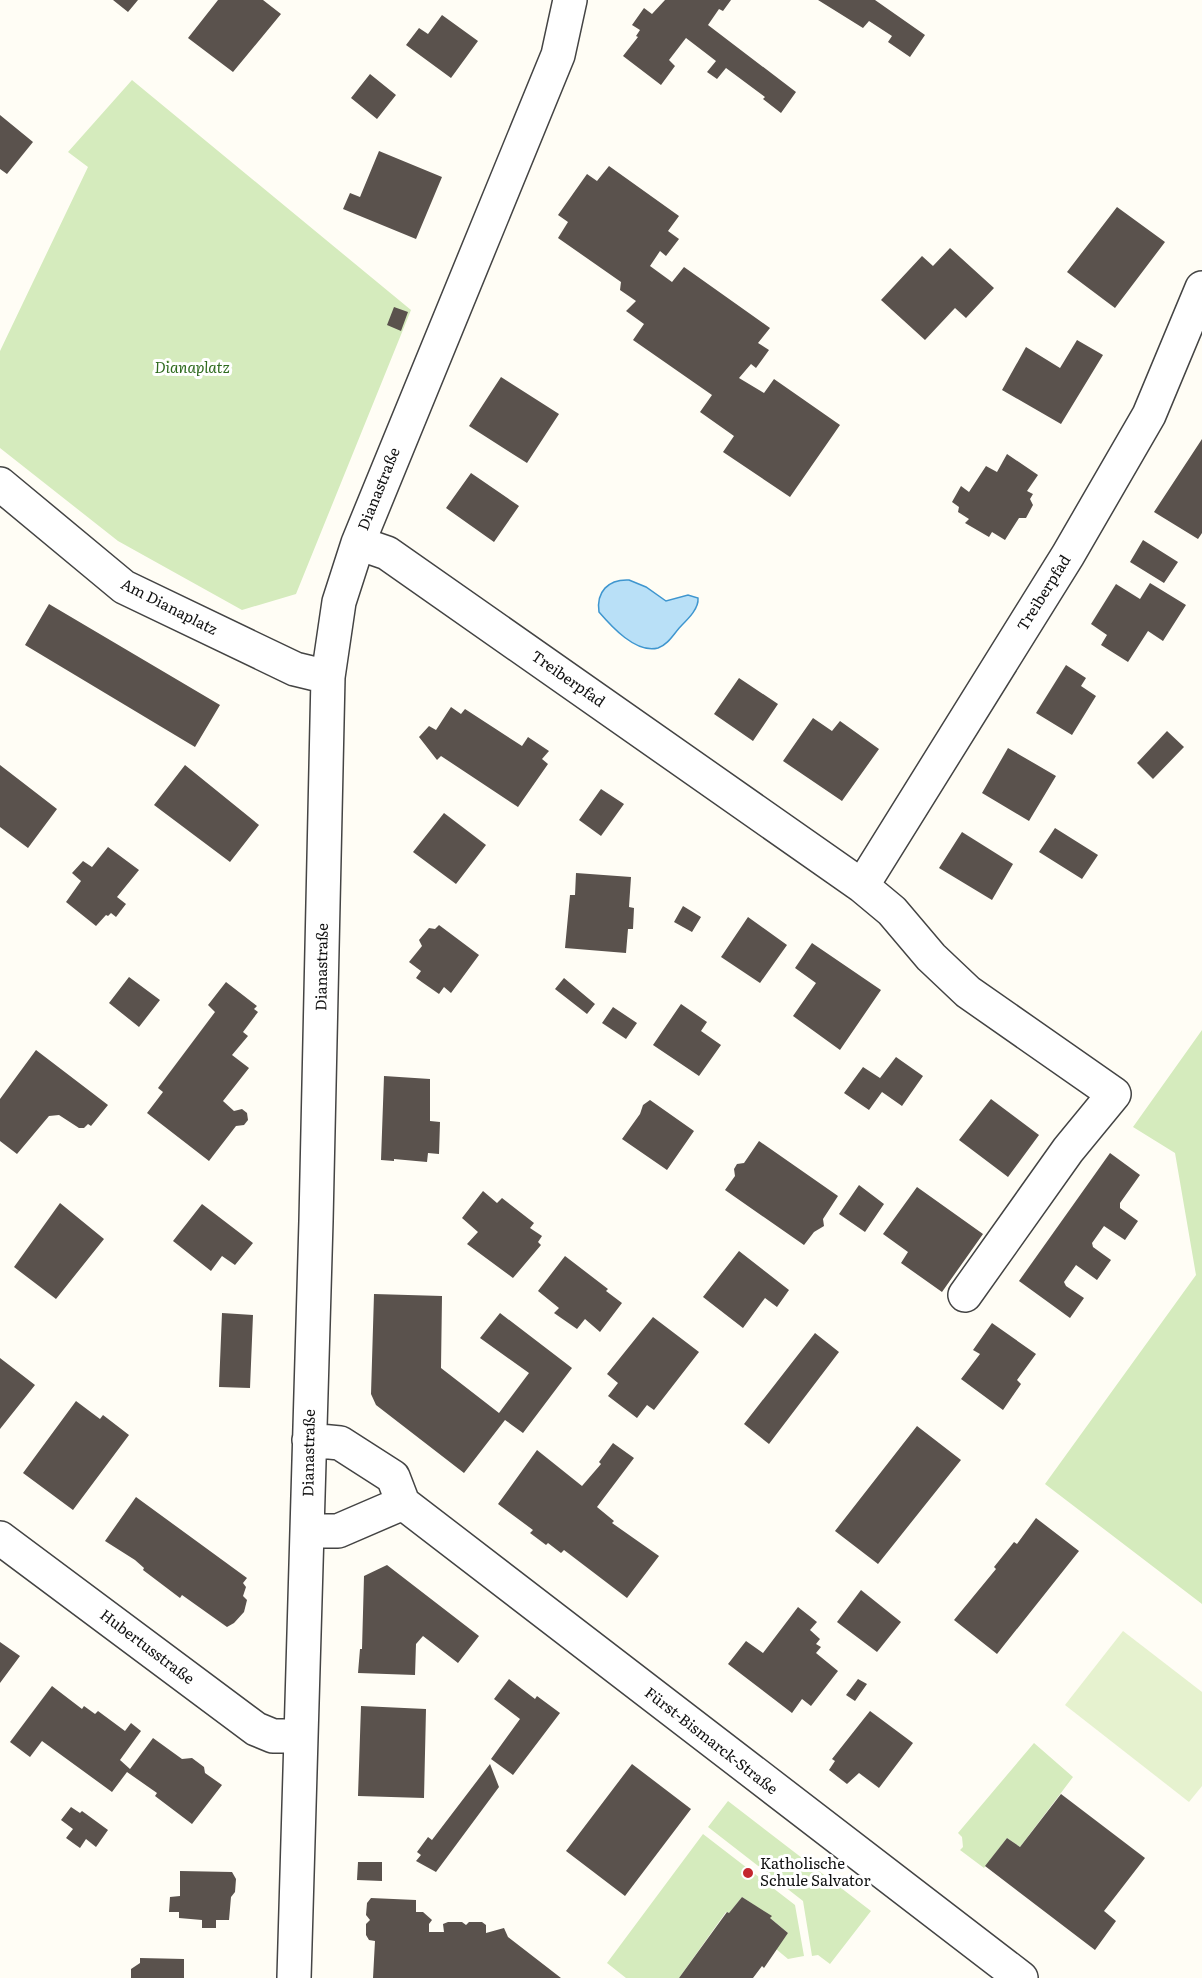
<svg xmlns="http://www.w3.org/2000/svg" width="1202" height="1978" viewBox="0 0 1202 1978" font-family="Literata,serif">
  <rect width="100%" height="100%" fill="#fffdf5"/>
  <path fill="#d5ebbd" d="M132,80L411,310L296,594L242,610L118,541L0,448V351L88,167L68,152Z
    M1202,1030V1604L1045,1484L1196,1275L1175,1153L1133,1127Z
    M1034,1743L1073,1777L1020,1847L1007,1838L984,1868L960,1850L963,1847L962,1837L958,1833Z
    M728,1801L871,1911L830,1964L818,1955L812,1956L803,1901L708,1827Z
    M703,1834L795,1905L804,1956L788,1959L776,1949L788,1933L770,1918L771,1916L742,1897L729,1913L726,1912L679,1978H626L607,1963Z"/>
  <path fill="#e6f2cf" d="M1123,1631L1202,1692V1786L1189,1802L1065,1705Z"/>
  <path fill="#b9e0f7" stroke="#3f96cf" stroke-width="1.5" d="M629,580L646,587L666,601L688,595L698,598C699,608 689,618 682,625C674,633 669,644 658,648C636,654 611,626 599,612C596,592 608,579 629,580Z"/>
  <path fill="#5a524d" d="M113,0H138L128,12Z
    M218,0H263L281,14L233,72L188,38Z
    M665,0H731L723,11L719,9L708,25L796,92L781,113L763,99L765,97L726,68L717,79L707,72L716,61L686,38L669,60L675,66L661,85L623,56L638,37L636,36L640,30L632,25L644,8L652,14Z
    M818,0H875L925,35L910,57L888,42L892,36L869,21L863,28Z
    M442,15L478,41L451,78L406,45L419,28L428,34Z
    M370,74L396,95L377,119L351,98Z
    M0,115L33,142L7,174L0,169Z
    M379,151L442,177L416,239L343,209L350,193L360,197Z
    M609,166L679,216L668,231L679,239L666,256L660,251L650,266L672,282L684,267L770,328L758,343L769,350L756,368L751,364L739,378L764,393L774,379L840,425L790,497L723,452L734,436L700,412L712,395L633,340L644,324L626,311L636,301L620,290L621,282L558,238L568,222L558,215L587,174L597,181Z
    M1117,207L1165,242L1115,308L1067,272Z
    M950,248L994,288L966,318L955,308L925,340L881,300L922,256L933,266Z
    M394,307L408,312L401,331L387,325Z
    M1077,340L1103,355L1061,424L1002,390L1026,347L1060,368Z
    M501,377L559,414L527,463L469,426Z
    M1202,439V533L1198,539L1154,512Z
    M1007,454L1038,475L1027,491L1033,494L1030,499L1033,505L1026,518H1019L1005,540L992,532L989,537L965,523L969,519L958,512L959,507L952,502L961,486L969,492L986,466L997,472Z
    M471,473L519,506L494,542L446,508Z
    M1143,540L1178,562L1164,583L1130,562Z
    M1150,583L1186,605L1163,641L1148,631L1128,662L1101,645L1107,635L1091,624L1116,584L1140,599Z
    M49,604L220,705L195,747L25,645Z
    M1066,665L1086,678L1081,686L1096,696L1072,735L1036,713Z
    M739,678L778,704L753,741L714,714Z
    M451,707L461,714L465,709L522,746L528,737L549,751L542,759L548,764L518,807L441,756L437,760L419,737L429,726L436,730Z
    M813,718L832,731L840,721L879,749L842,801L783,761Z
    M1167,731L1184,747L1153,779L1137,763Z
    M1008,748L1056,776L1029,821L982,793Z
    M0,765L57,809L28,848L0,827Z
    M185,765L259,825L230,862L154,805Z
    M601,789L624,804L601,836L579,820Z
    M444,813L486,845L456,884L413,852Z
    M1055,828L1098,855L1082,879L1039,852Z
    M962,832L1013,864L992,900L939,868Z
    M108,847L139,870L117,897L126,904L116,917L111,913L108,916L106,915L96,926L66,902L81,881L72,873L83,861L92,867Z
    M576,873L631,877L629,907L634,908L633,929H628L626,953L565,948L570,895H575Z
    M683,906L701,917L692,932L674,922Z
    M748,917L787,945L760,983L721,957Z
    M439,925L479,955L451,993L444,987L439,994L416,978L421,971L409,962L422,946L419,940L429,928L435,929Z
    M812,943L881,990L840,1050L793,1016L816,983L795,968Z
    M129,977L160,1000L139,1027L109,1003Z
    M564,978L595,1004L587,1014L555,989Z
    M226,982L257,1006L254,1009L258,1012L243,1032L248,1036L232,1055L249,1068L223,1101L234,1111L242,1109L247,1113L248,1120L244,1125L236,1126L209,1161L147,1113L163,1092L158,1088L215,1012L208,1005Z
    M681,1004L707,1022L701,1031L721,1045L699,1076L653,1045Z
    M613,1007L637,1023L626,1039L602,1023Z
    M36,1050L108,1105L91,1126L88,1124L84,1128H79L59,1115L49,1116L17,1154L0,1141V1099Z
    M896,1057L923,1076L902,1106L882,1092L869,1110L844,1093L863,1067L880,1078Z
    M384,1076L430,1079V1121L440,1122L439,1154L428,1153L427,1162L394,1159V1161L381,1160Z
    M991,1099L1039,1135L1008,1177L959,1140Z
    M650,1100L694,1131L667,1170L622,1139L640,1114L643,1105Z
    M759,1141L838,1196L823,1219L824,1226L814,1232L804,1245L725,1190L735,1176L734,1169L737,1164L744,1163Z
    M1110,1153L1140,1175L1120,1203V1208L1138,1221L1125,1240L1104,1226L1092,1243L1093,1247L1111,1260L1097,1280L1076,1265L1064,1282L1066,1286L1084,1298L1070,1318L1019,1281Z
    M859,1185L884,1204L865,1232L839,1214Z
    M917,1187L983,1234L942,1292L901,1263L908,1252L883,1234Z
    M483,1191L497,1203L502,1198L534,1223L530,1228L542,1236L538,1242L541,1245L513,1278L467,1244L478,1232L462,1218Z
    M60,1203L104,1239L56,1299L14,1267Z
    M202,1204L253,1243L235,1265L222,1256L211,1271L173,1241Z
    M739,1251L789,1290L777,1307L765,1298L743,1328L703,1297Z
    M565,1256L608,1289L606,1291L622,1303L600,1332L585,1319L577,1329L554,1313L559,1308L538,1291Z
    M374,1294L442,1296L441,1368L499,1413L529,1373L480,1338L500,1313L572,1368L523,1433L505,1420L464,1473L376,1405L371,1394Z
    M222,1313L253,1315L250,1388L219,1387Z
    M653,1317L699,1352L654,1410L647,1405L637,1418L608,1396L618,1383L607,1374Z
    M992,1323L1036,1354L1017,1380L1021,1384L1003,1410L961,1379L980,1354L973,1350Z
    M815,1333L839,1352L769,1444L744,1424Z
    M0,1358L35,1385L0,1429Z
    M76,1401L100,1419L103,1415L129,1435L73,1510L23,1473Z
    M917,1426L961,1460L878,1564L835,1531Z
    M613,1443L634,1458L597,1507L614,1521L612,1523L659,1556L627,1598L564,1550L561,1553L548,1543L546,1545L530,1533L533,1530L498,1504L537,1450L582,1486L601,1464L599,1462Z
    M136,1497L247,1578L243,1583L246,1587L243,1596L247,1600L244,1612L234,1623L227,1627L182,1595L180,1598L143,1570L144,1568L135,1560L105,1541Z
    M1036,1518L1079,1551L997,1654L954,1620L996,1569L994,1567L1014,1542L1017,1544Z
    M387,1565L479,1636L458,1663L423,1636L416,1644L415,1675L358,1673L360,1649H362L364,1576Z
    M861,1590L901,1622L877,1652L837,1622Z
    M798,1607L817,1622L810,1630L820,1639L816,1644L821,1647L816,1653L838,1671L811,1706L802,1699L792,1713L728,1664L746,1641L763,1653Z
    M0,1642L20,1656L0,1683Z
    M509,1679L535,1699L537,1696L560,1713L513,1775L491,1759L520,1719L494,1699Z
    M858,1679L867,1684L855,1701L846,1695Z
    M52,1686L82,1709L84,1706L95,1714L98,1711L125,1731L131,1723L141,1731L120,1760L130,1769L153,1738L182,1759L192,1758L204,1767L205,1773L222,1785L192,1824L155,1796L157,1793L127,1772L112,1792L42,1741L30,1757L10,1742Z
    M361,1706L426,1709L424,1798L358,1796Z
    M870,1711L913,1743L879,1788L859,1773L847,1784L829,1770L835,1761L832,1759Z
    M490,1764L499,1787L436,1872L416,1861L421,1855L417,1852L428,1837L432,1840Z
    M632,1764L691,1809L625,1896L566,1851Z
    M1061,1794L1145,1858L1104,1911L1116,1921L1095,1950L985,1866L1007,1838L1020,1847Z
    M71,1807L80,1813L82,1811L108,1830L96,1847L86,1839L80,1848L66,1838L73,1829L61,1820Z
    M358,1862H382V1881L357,1880Z
    M180,1871L232,1872L236,1879L235,1892L231,1897L229,1920H216V1928H202V1920L179,1918V1912H169L170,1897L180,1896Z
    M742,1897L772,1916L770,1918L788,1933L764,1968L762,1966L753,1978H679L727,1912L729,1913Z
    M371,1898L416,1900V1912H423L432,1920L429,1924V1932H444L443,1924L448,1922H462L466,1925L469,1922H482L486,1925V1933L504,1928L508,1937L561,1978H373L375,1941L369,1940L366,1935V1924L370,1920L366,1915L367,1903Z
    M140,1958L184,1959V1978H131V1969L140,1963Z"/>
  <g fill="none" stroke-linecap="round" stroke-linejoin="round">
    <defs>
      <path id="minor" d="M0,484L124,587L295,669L328,677
        M358,543L387,553L862,886L892,911L931,957L968,992L1114,1094L1068,1150L965,1295
        M862,886L1068,555L1149,415L1202,288
        M309,1440L340,1443L393,1477L403,1503L1021,1978
        M308,1531H338L403,1503
        M0,1538L256,1729L273,1736H301
        M294,1978L316,1221L328,677L339,602L358,543L558,55L570,0"/>
    </defs>
    <use href="#minor" stroke="#444" stroke-width="36"/>
    <use href="#minor" stroke="#fff" stroke-width="33"/>
  </g>
  <circle fill="#c4262e" stroke="#fff" stroke-width="2" cx="748" cy="1873" r="6"/>
  <g text-anchor="middle" stroke-width="6" stroke-linejoin="round" paint-order="stroke">
    <g font-size="15" font-style="italic" fill="#2f6b1f" stroke="#fff">
      <text x="192" y="373">Dianaplatz</text>
    </g>
    <g font-size="15" fill="#111" stroke="#fff">
      <text transform="translate(379 489) rotate(-68)" y="5">Dianastraße</text>
      <text transform="translate(1044 593) rotate(-58)" y="5">Treiberpfad</text>
      <text transform="translate(169 607) rotate(27)" y="5">Am Dianaplatz</text>
      <text transform="translate(568 679) rotate(35)" y="5">Treiberpfad</text>
      <text transform="translate(322 967) rotate(-89)" y="5">Dianastraße</text>
      <text transform="translate(309 1453) rotate(-89)" y="5">Dianastraße</text>
      <text transform="translate(147 1647) rotate(37)" y="5">Hubertusstraße</text>
      <text transform="translate(711 1741) rotate(38)" y="5">Fürst-Bismarck-Straße</text>
    </g>
    <g font-size="15" fill="#111" stroke="#fff" text-anchor="start">
      <text x="760" y="1869">Katholische<tspan x="760" dy="17">Schule Salvator</tspan></text>
    </g>
  </g>
</svg>
